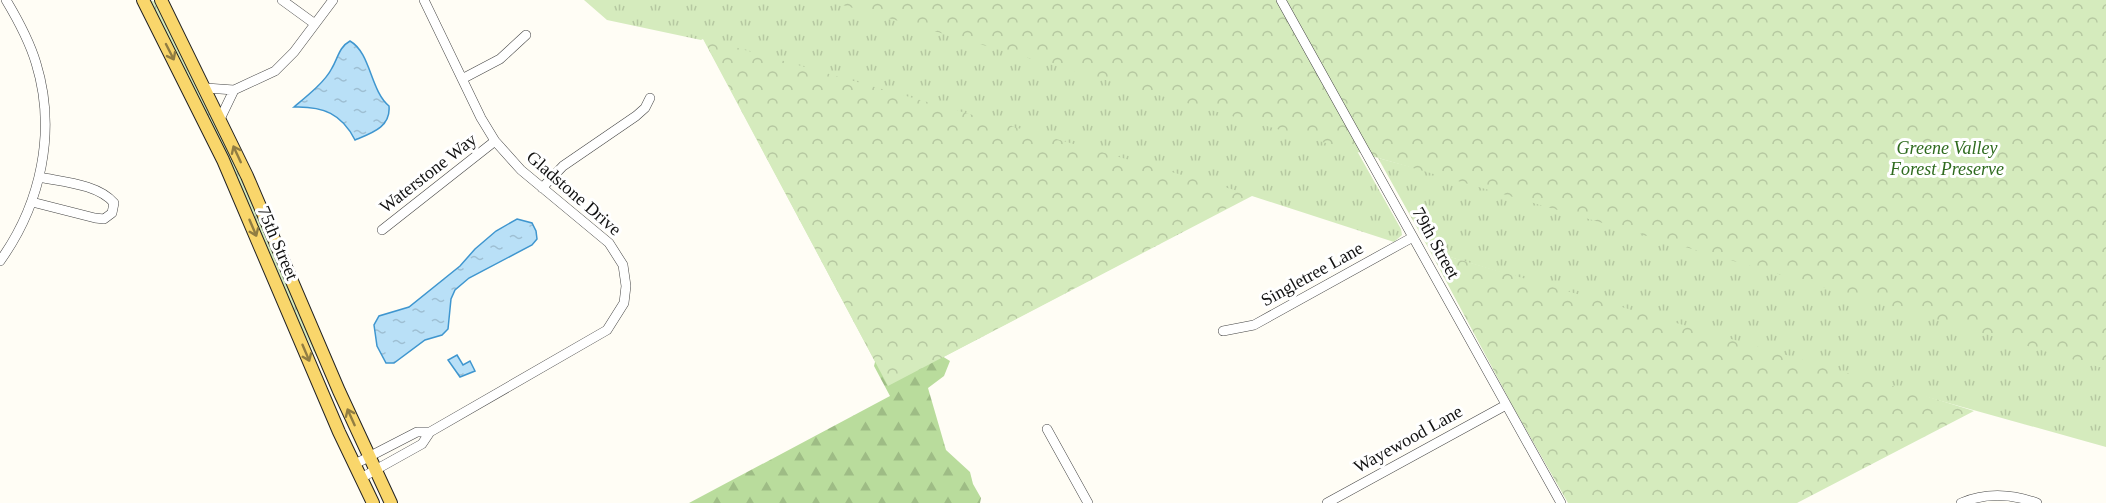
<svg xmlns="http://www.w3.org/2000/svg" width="2106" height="503" viewBox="0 0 2106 503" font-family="Georgia,serif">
  <defs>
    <pattern id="grass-tufts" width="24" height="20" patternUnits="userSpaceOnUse" patternTransform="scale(1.5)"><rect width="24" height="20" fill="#d5ebbd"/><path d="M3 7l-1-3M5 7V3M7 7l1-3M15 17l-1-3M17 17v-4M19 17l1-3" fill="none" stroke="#b6c8a1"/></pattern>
    <pattern id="forest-firs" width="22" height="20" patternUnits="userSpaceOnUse" patternTransform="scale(1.5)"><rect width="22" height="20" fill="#b9dc9c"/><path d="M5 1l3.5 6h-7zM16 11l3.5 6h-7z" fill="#9ebc85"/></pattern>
    <pattern id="park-crowns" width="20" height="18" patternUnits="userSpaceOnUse" patternTransform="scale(1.5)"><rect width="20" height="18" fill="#d5ebbd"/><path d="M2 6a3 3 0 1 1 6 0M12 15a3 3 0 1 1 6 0" fill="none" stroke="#b6c8a1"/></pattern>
    <pattern id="water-ripples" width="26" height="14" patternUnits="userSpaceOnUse" patternTransform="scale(1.5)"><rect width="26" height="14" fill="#b9e0f7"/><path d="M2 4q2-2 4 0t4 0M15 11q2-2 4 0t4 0" fill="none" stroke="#9ebfd3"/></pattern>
  </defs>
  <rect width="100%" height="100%" fill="#fffdf5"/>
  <path fill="url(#grass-tufts)" d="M149,0L156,2L246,186L320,362C292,316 273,260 251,209C220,138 185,68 149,0Z
    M584,0H1272L1401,229L1402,235L1394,242L1252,196L888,386L703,39L701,40L607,20Z
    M1378,158L2106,353V447L1916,394L1554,478L1510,401L1513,276L1430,251Z"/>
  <path fill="url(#forest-firs)" d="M878,350L937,353L950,361L944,376L928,388L946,450L970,472L973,484L981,498L980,503H689L890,396L874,366Z"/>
  <path fill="url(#park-crowns)" d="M825,0H2106V369L1368,155Z
    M703,38L1252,195L888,386Z
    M1430,251L1916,393L1974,411L1797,503H1568L1510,401Z"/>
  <path fill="url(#water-ripples)" stroke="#3f96cf" stroke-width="1.5" d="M350,41C371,53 370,90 389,106C391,127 372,133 355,140C342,114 323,106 294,107C306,97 325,82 332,68C338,58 339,47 350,41Z
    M517,219L532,223L536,231L537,239L532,245L469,278L455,290L451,299L448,329L442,335L425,340L394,363H386L377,346L374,325L379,316L409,307L460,266L475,249L496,231Z
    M457,355L463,365L470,361L475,371L460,377L448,360Z"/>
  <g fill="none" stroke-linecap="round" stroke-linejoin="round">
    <defs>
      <path id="minor" d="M282,0L315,24
        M1281,0L1561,503
        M462,79L500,59L526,35
        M206,88L234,90L275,71L294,52L333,0
        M220,119L234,90
        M542,188L563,166L636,116L645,108L650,98
        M32,202L95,218L104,219L112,213L114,203C98,184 63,182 39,177
        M382,230L495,141
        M0,261C41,204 57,131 36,63C29,40 18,20 6,0
        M1223,331L1254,325L1413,237
        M1047,429L1088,503
        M355,464L417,432H430
        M361,478L422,444L430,432L607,330L624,303L626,286L623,265L609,243L521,170L495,141L481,118L424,0
        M1327,503L1506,405
        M1961,503C1987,492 2012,494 2037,503"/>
      <path id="major" d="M143,0L223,160L339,432L373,503
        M161,0L247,176L339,391L391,503"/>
    </defs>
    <use href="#minor" stroke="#444" stroke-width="10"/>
    <use href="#major" stroke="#222" stroke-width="14"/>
    <use href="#minor" stroke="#fff" stroke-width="9"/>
    <use href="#major" stroke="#f9d66b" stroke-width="12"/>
  </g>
  <defs><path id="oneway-shaft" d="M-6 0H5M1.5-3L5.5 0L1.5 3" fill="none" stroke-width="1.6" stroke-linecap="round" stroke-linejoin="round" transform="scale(1.5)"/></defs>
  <g stroke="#917d42">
    <use href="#oneway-shaft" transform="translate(170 52) rotate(63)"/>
    <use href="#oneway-shaft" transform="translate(237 154) rotate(-115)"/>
    <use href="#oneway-shaft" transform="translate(253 228) rotate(67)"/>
    <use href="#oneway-shaft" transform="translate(306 353) rotate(67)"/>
    <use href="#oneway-shaft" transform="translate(351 417) rotate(-114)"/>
  </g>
  <g text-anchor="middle" stroke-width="6" stroke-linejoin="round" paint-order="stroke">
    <g font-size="18" font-style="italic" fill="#2f6b1f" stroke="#fff">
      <text x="1947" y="154">Greene Valley<tspan x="1947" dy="21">Forest Preserve</tspan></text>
    </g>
    <g font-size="18" fill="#111" stroke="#fff">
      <text transform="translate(428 173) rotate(-38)" y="6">Waterstone Way</text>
      <text transform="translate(574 193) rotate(41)" y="6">Gladstone Drive</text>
      <text transform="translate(278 243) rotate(67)" y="6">75th Street</text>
      <text transform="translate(1436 243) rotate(61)" y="6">79th Street</text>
      <text transform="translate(1312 274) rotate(-29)" y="6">Singletree Lane</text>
      <text transform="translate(1408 439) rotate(-29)" y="6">Wayewood Lane</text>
    </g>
  </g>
</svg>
